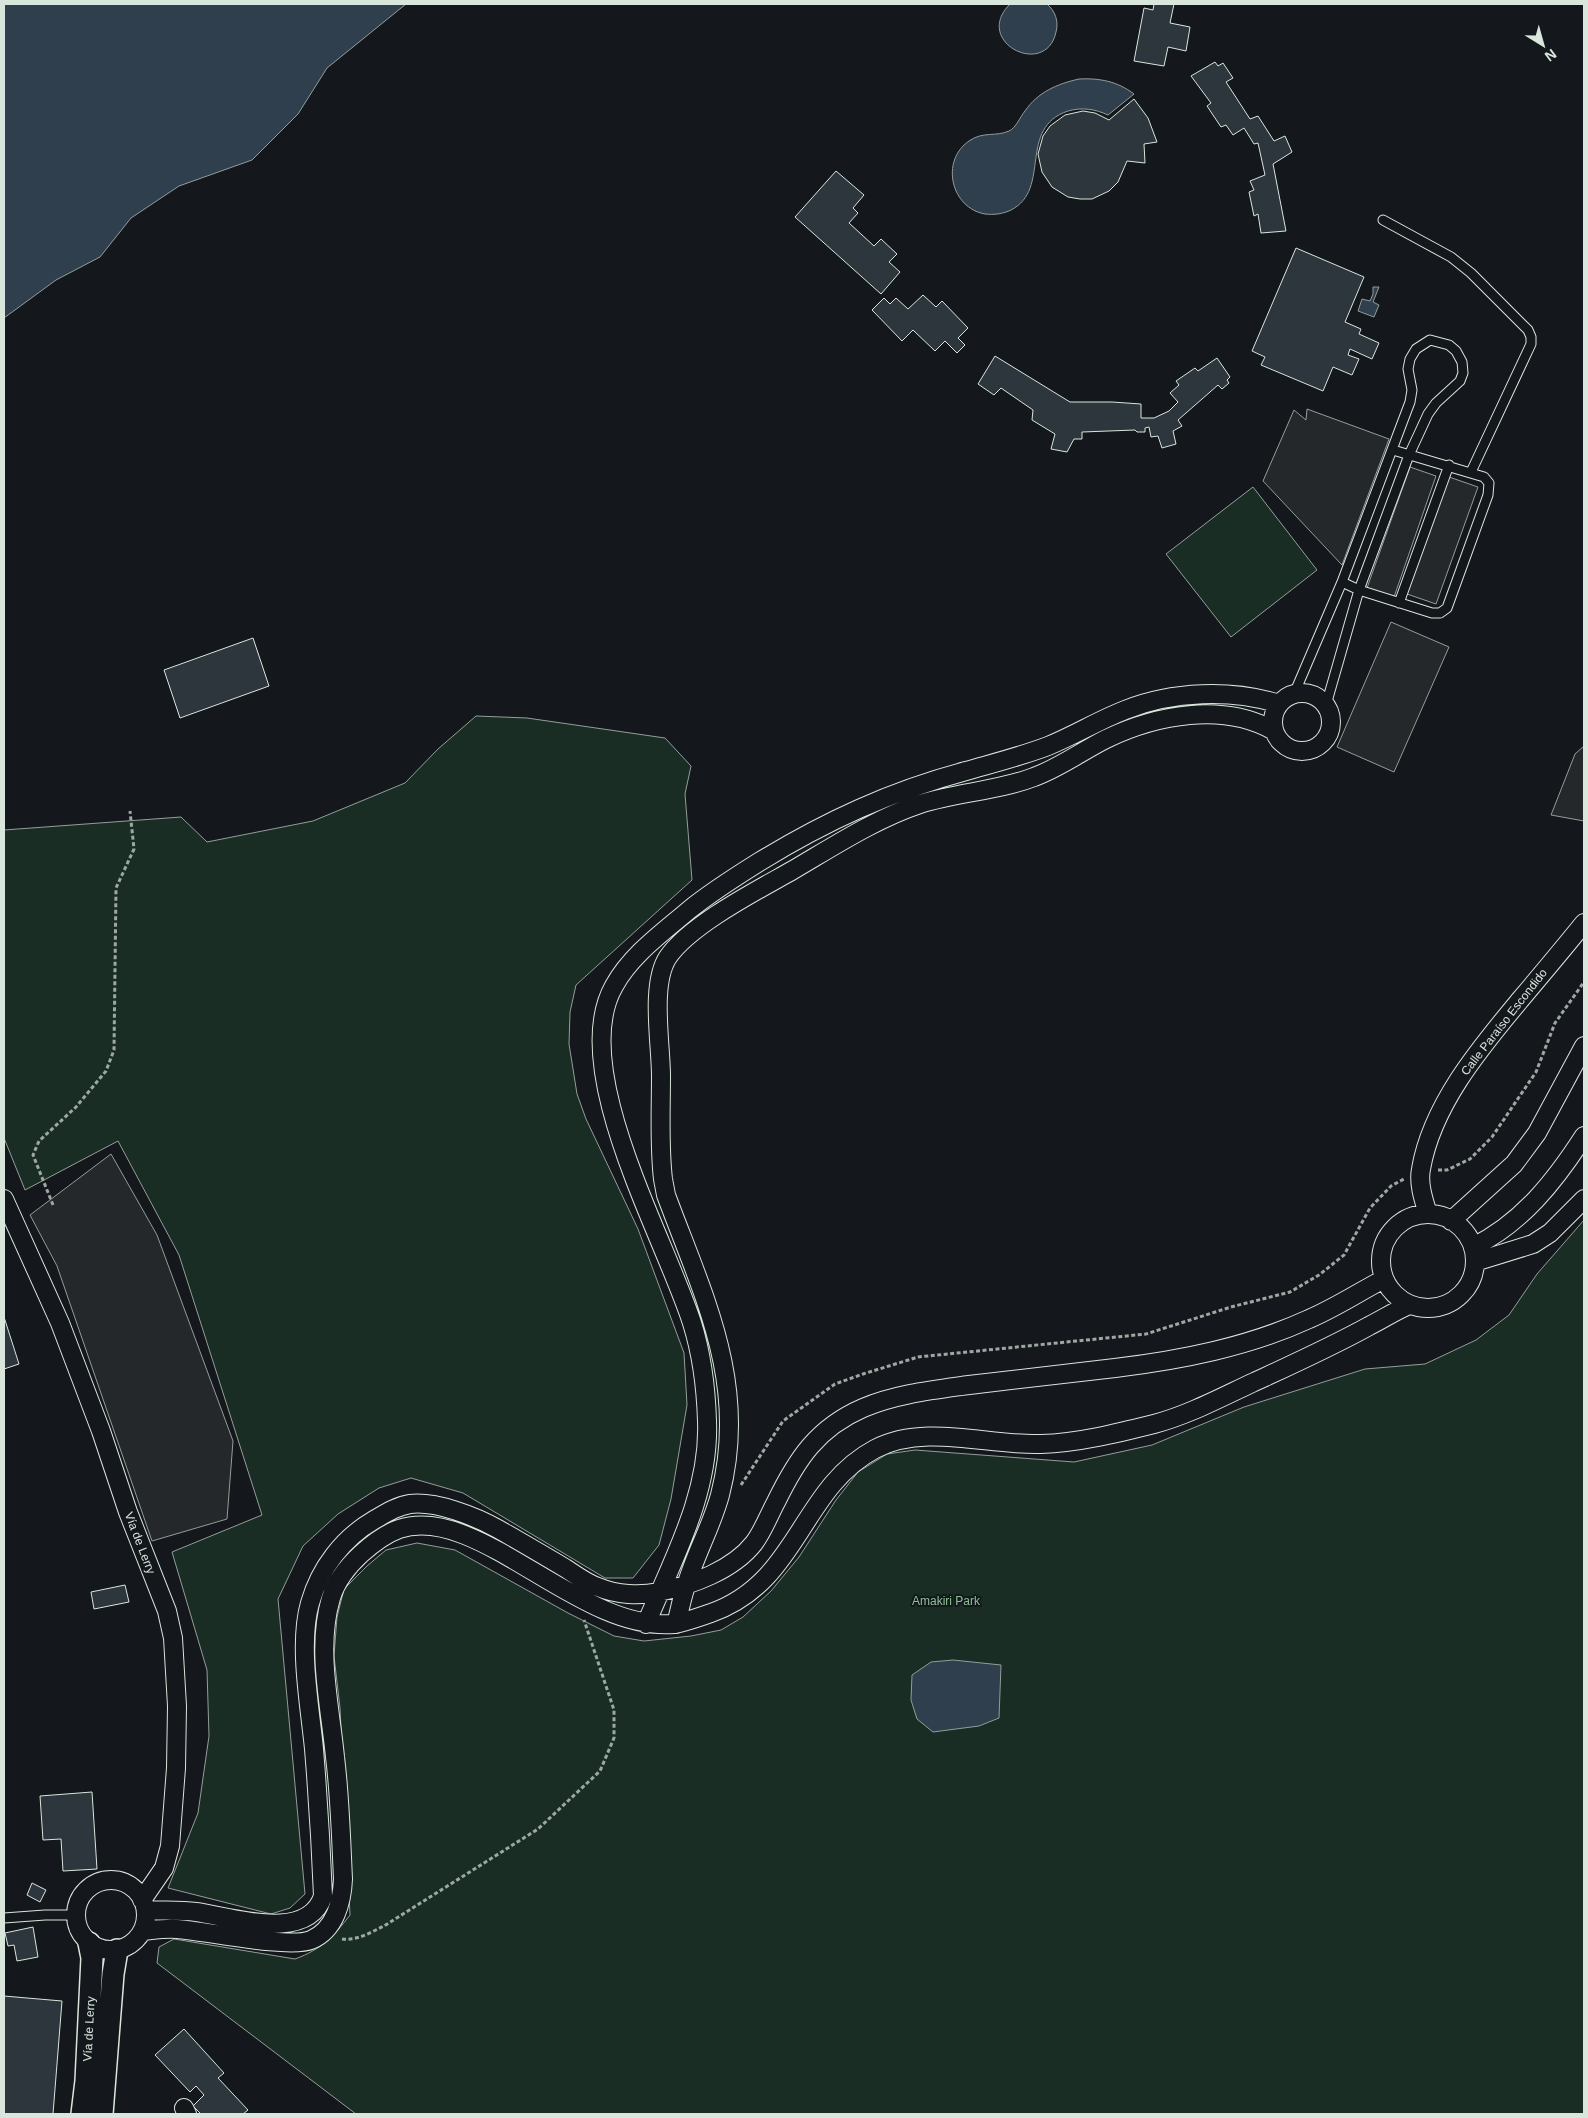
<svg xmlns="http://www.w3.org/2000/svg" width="1588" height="2118" viewBox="0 0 1588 2118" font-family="Arial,sans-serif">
  <rect width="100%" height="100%" fill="#14181c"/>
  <path fill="#1a2d24" stroke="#939e99" d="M1253,487L1317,570L1231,637L1166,554Z
    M476,716L527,718L665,738L691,766L685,794L692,880L576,985L570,1012L569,1044L577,1094L586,1119L638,1229L684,1353L687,1405L671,1499L659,1545L633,1578H605L463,1493L411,1478L379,1488L338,1514L303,1546L278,1599L305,1894L290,1908L271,1914L168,1888L198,1813L209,1736L207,1670L172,1552L262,1515L179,1255L118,1141L25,1190L4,1138V830L181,817L207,842L313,821L405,783L438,749Z
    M1584,1220V2114H356L157,1963L159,1947L174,1939L295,1959C322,1949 333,1937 350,1915L340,1708L334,1656L337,1617L344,1589L367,1566L386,1550L417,1543L455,1550L568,1613L614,1636L644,1641L691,1636L721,1630L743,1617L771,1591L799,1557L836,1500L858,1472L887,1454L915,1450L1074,1462L1152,1445L1244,1407L1365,1369L1425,1364L1476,1340L1509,1315L1537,1274Z"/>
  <path fill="#24282b" stroke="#939e99" d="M1307,409L1389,439L1342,565L1263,481L1294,410L1306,420Z
    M1410,467L1436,476L1394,597L1367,588Z
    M1449,477L1478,487L1436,604L1407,594Z
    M1391,622L1449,647L1394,772L1337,747Z
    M1584,746V821L1551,815L1575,754Z
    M111,1154L157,1235L233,1441L227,1519L152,1541L57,1266L30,1215Z"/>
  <path fill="#2f3f4d" stroke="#939e99" d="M4,4H406L327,68L298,114L252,160L179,186L131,218L100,257L56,280L4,318Z
    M1010,4H1047C1055,11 1059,21 1056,32C1046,79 972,42 1010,4Z
    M1079,79C1099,78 1117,81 1134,94L1108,115C1095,109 1082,107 1068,111C1017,128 1052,189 1011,210C1003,214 994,215 985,214C951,208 940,161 969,141C983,131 996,137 1009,131C1016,128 1020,117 1025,111C1038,92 1057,84 1079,79Z
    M1373,287H1379L1373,302L1379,305L1374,317L1358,311L1362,299L1370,301L1373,294Z
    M953,1660L1001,1665L999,1718L979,1726L933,1732L917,1719L911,1700L912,1675L931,1662Z"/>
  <path fill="#2c363c" stroke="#d8e6dc" d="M1154,4H1174L1170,23L1190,27L1186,51L1168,47L1164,66L1134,61L1144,8L1153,10Z
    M1215,62L1218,66L1223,63L1233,78L1226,82L1250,119L1258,116L1274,141L1285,136L1292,152L1273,164L1286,231L1261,233L1258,214L1254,216L1249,192L1254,190L1250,181L1265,175L1258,143L1254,144L1244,128L1233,135L1226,125L1221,127L1207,106L1211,103L1191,76Z
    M1134,99L1148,118L1157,142L1144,144L1145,163L1127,161L1118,182L1109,191L1092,199H1080L1068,197L1052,187L1042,172L1038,154L1043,136L1050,126L1065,115L1083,111L1095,113L1109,120Z
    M836,171L864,195L853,208L858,213L849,223L874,246L881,239L897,254L889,262L900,272L881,294L795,217Z
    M1296,248L1364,277L1345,322L1361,329L1359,334L1379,343L1372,359L1350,349L1348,355L1359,359L1352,375L1333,367L1323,391L1261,365L1265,357L1252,351Z
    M923,295L936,307L942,301L968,328L958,338L965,345L957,353L945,341L935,351L913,330L902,341L872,310L884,298L890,304L896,298L908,309Z
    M995,356L1070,402H1112L1141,404V418H1154L1169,411L1178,402L1170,393L1179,385L1176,381L1195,368L1198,371L1217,358L1230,377L1227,380L1229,383L1222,389L1218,385L1178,420L1182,426L1173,431L1176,444L1162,448L1158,436L1151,437L1149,427L1145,428V432H1137L1135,430L1082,432V439H1074L1067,452L1051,449L1055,434L1032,420L1033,410L1001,388L994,395L978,384Z
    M253,638L269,686L180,718L164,670Z
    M4,1317L19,1364L4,1369Z
    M125,1585L129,1602L94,1609L91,1592Z
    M92,1792L97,1869L63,1871L61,1839L43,1840L40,1796Z
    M32,1883L46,1890L40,1902L27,1895Z
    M33,1927L38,1957L17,1961L14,1945L8,1946L5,1933Z
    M4,1996L62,2001L53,2114H4Z
    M184,2029L224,2073L218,2078L248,2110L243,2114H201L193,2106L204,2095L196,2086L190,2092L155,2055Z"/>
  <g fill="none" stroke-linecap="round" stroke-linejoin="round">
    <defs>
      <path id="service" d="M1383,220L1451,257L1471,273L1528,330L1531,337V344L1471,472
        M1342,582L1359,590L1432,613H1440L1447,608L1488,495L1489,483L1484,477L1393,450
        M1399,603L1449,465
        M1294,694L1342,582L1410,402L1412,390L1408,369L1410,359L1416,349L1430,340L1449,345L1456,351L1462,362L1463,373L1460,381L1436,403L1428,414L1409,455L1359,590L1326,705
        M4,1918L45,1915H76"/>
      <path id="minor" d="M1273 722a29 29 0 1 1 58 0a29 29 0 1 1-58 0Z
        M4,1199L60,1323L101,1431L128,1512L167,1611L173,1638L177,1706L176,1768L170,1846L164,1868L142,1900
        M1428,1214C1424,1201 1418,1184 1421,1169C1432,1105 1480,1048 1520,1000C1542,974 1563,949 1584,923
        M1381 1261a47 47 0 1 1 94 0a47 47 0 1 1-94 0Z
        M1451,1221L1514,1164L1537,1133L1584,1046
        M1473,1247C1522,1223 1555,1181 1584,1136
        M1475,1262L1533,1244L1550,1233L1584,1199
        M646,1624C673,1559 710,1493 707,1421C706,1388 702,1355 692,1323C665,1238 567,1068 614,986C631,955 662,933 689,910C711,892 735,877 759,862C826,821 891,791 966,771C994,763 1022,756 1048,746C1075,735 1099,720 1125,710C1172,691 1232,689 1279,704
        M676,1624C680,1610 682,1596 687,1583C696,1553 712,1525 720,1495C749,1384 703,1295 666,1195L663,1179C659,1145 661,1111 661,1076C661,1044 650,984 668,957C691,924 758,890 793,870C834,846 875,819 920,804C958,792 998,791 1034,777C1059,768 1082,751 1106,739C1156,715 1223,702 1274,731
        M76 1915a35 35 0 1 1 70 0a35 35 0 1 1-70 0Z
        M146,1910C162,1911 180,1910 196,1912C232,1917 308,1943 323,1896C321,1847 318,1798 314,1749C310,1707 298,1644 310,1603C320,1568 343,1538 374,1520C386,1513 397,1506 410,1504C436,1501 475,1516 498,1529C521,1542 543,1555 565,1568C576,1575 586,1583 598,1587C617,1595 640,1596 659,1592C692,1585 733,1570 754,1543C763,1531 769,1515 776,1502C797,1459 817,1428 863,1408C896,1394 933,1390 969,1385C1017,1379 1066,1374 1115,1368C1181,1360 1248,1347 1309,1319C1335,1308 1359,1292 1384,1279
        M142,1931C153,1930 166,1928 177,1929C205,1931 289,1949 311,1940C335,1930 342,1902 343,1879C341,1838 340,1797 335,1757C330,1705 316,1648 331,1598C336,1581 348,1566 361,1554C372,1544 385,1534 399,1529C479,1503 578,1632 674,1624C686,1622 699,1617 711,1613C799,1582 800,1489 875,1449C925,1423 988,1446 1041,1444C1078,1443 1118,1433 1154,1424C1188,1415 1220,1398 1252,1383C1291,1365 1331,1347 1369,1326C1383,1319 1395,1311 1409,1305
        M184,2108L187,2114"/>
      <path id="tertiary" d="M82,2114L86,2081L92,1958L89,1943
        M102,2114L113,1974L117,1950"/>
    </defs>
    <use href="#service" stroke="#d8e6dc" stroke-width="11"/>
    <use href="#minor" stroke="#d8e6dc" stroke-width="20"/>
    <use href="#tertiary" stroke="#d8e6dc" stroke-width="24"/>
    <path stroke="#9da8a2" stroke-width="3" stroke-dasharray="4 2.5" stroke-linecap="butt" d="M1438,1170H1447L1470,1159L1492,1137L1536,1072L1555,1023L1584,982
      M53,1205L33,1155L39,1141L76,1107L106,1071L114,1050L116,888L134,849L130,811
      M741,1485L783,1421L835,1384L863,1374L918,1357L1146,1334L1231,1307L1290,1292L1319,1275L1344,1255L1370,1208L1391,1186L1404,1179
      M342,1939C357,1941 371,1932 384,1926L538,1829L600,1771L614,1738V1710L584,1620"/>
    <use href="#service" stroke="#14181c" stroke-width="9"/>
    <use href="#minor" stroke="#14181c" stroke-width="18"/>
    <use href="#tertiary" stroke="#14181c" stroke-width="21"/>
  </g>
  <g text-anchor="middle" stroke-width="4" stroke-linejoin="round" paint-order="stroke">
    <g font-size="12" fill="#d8e6dc" stroke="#14181c">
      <text transform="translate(1504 1022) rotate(-52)" y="4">Calle Paraíso Escondido</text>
      <text transform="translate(140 1543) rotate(69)" y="4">Vía de Lerry</text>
      <text transform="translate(89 2029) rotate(-87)" y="4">Vía de Lerry</text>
    </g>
    <g font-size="12" fill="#8ac095" stroke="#14181c">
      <text x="946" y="1605">Amakiri Park</text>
    </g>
  </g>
  <rect width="1588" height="2118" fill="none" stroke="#d8e6dc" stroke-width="10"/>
  <g transform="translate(1543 45) rotate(143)" stroke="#14181c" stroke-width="4" paint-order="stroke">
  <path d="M0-4L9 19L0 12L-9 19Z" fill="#d8e6dc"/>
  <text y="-8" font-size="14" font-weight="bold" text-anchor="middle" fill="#d8e6dc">N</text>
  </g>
</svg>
